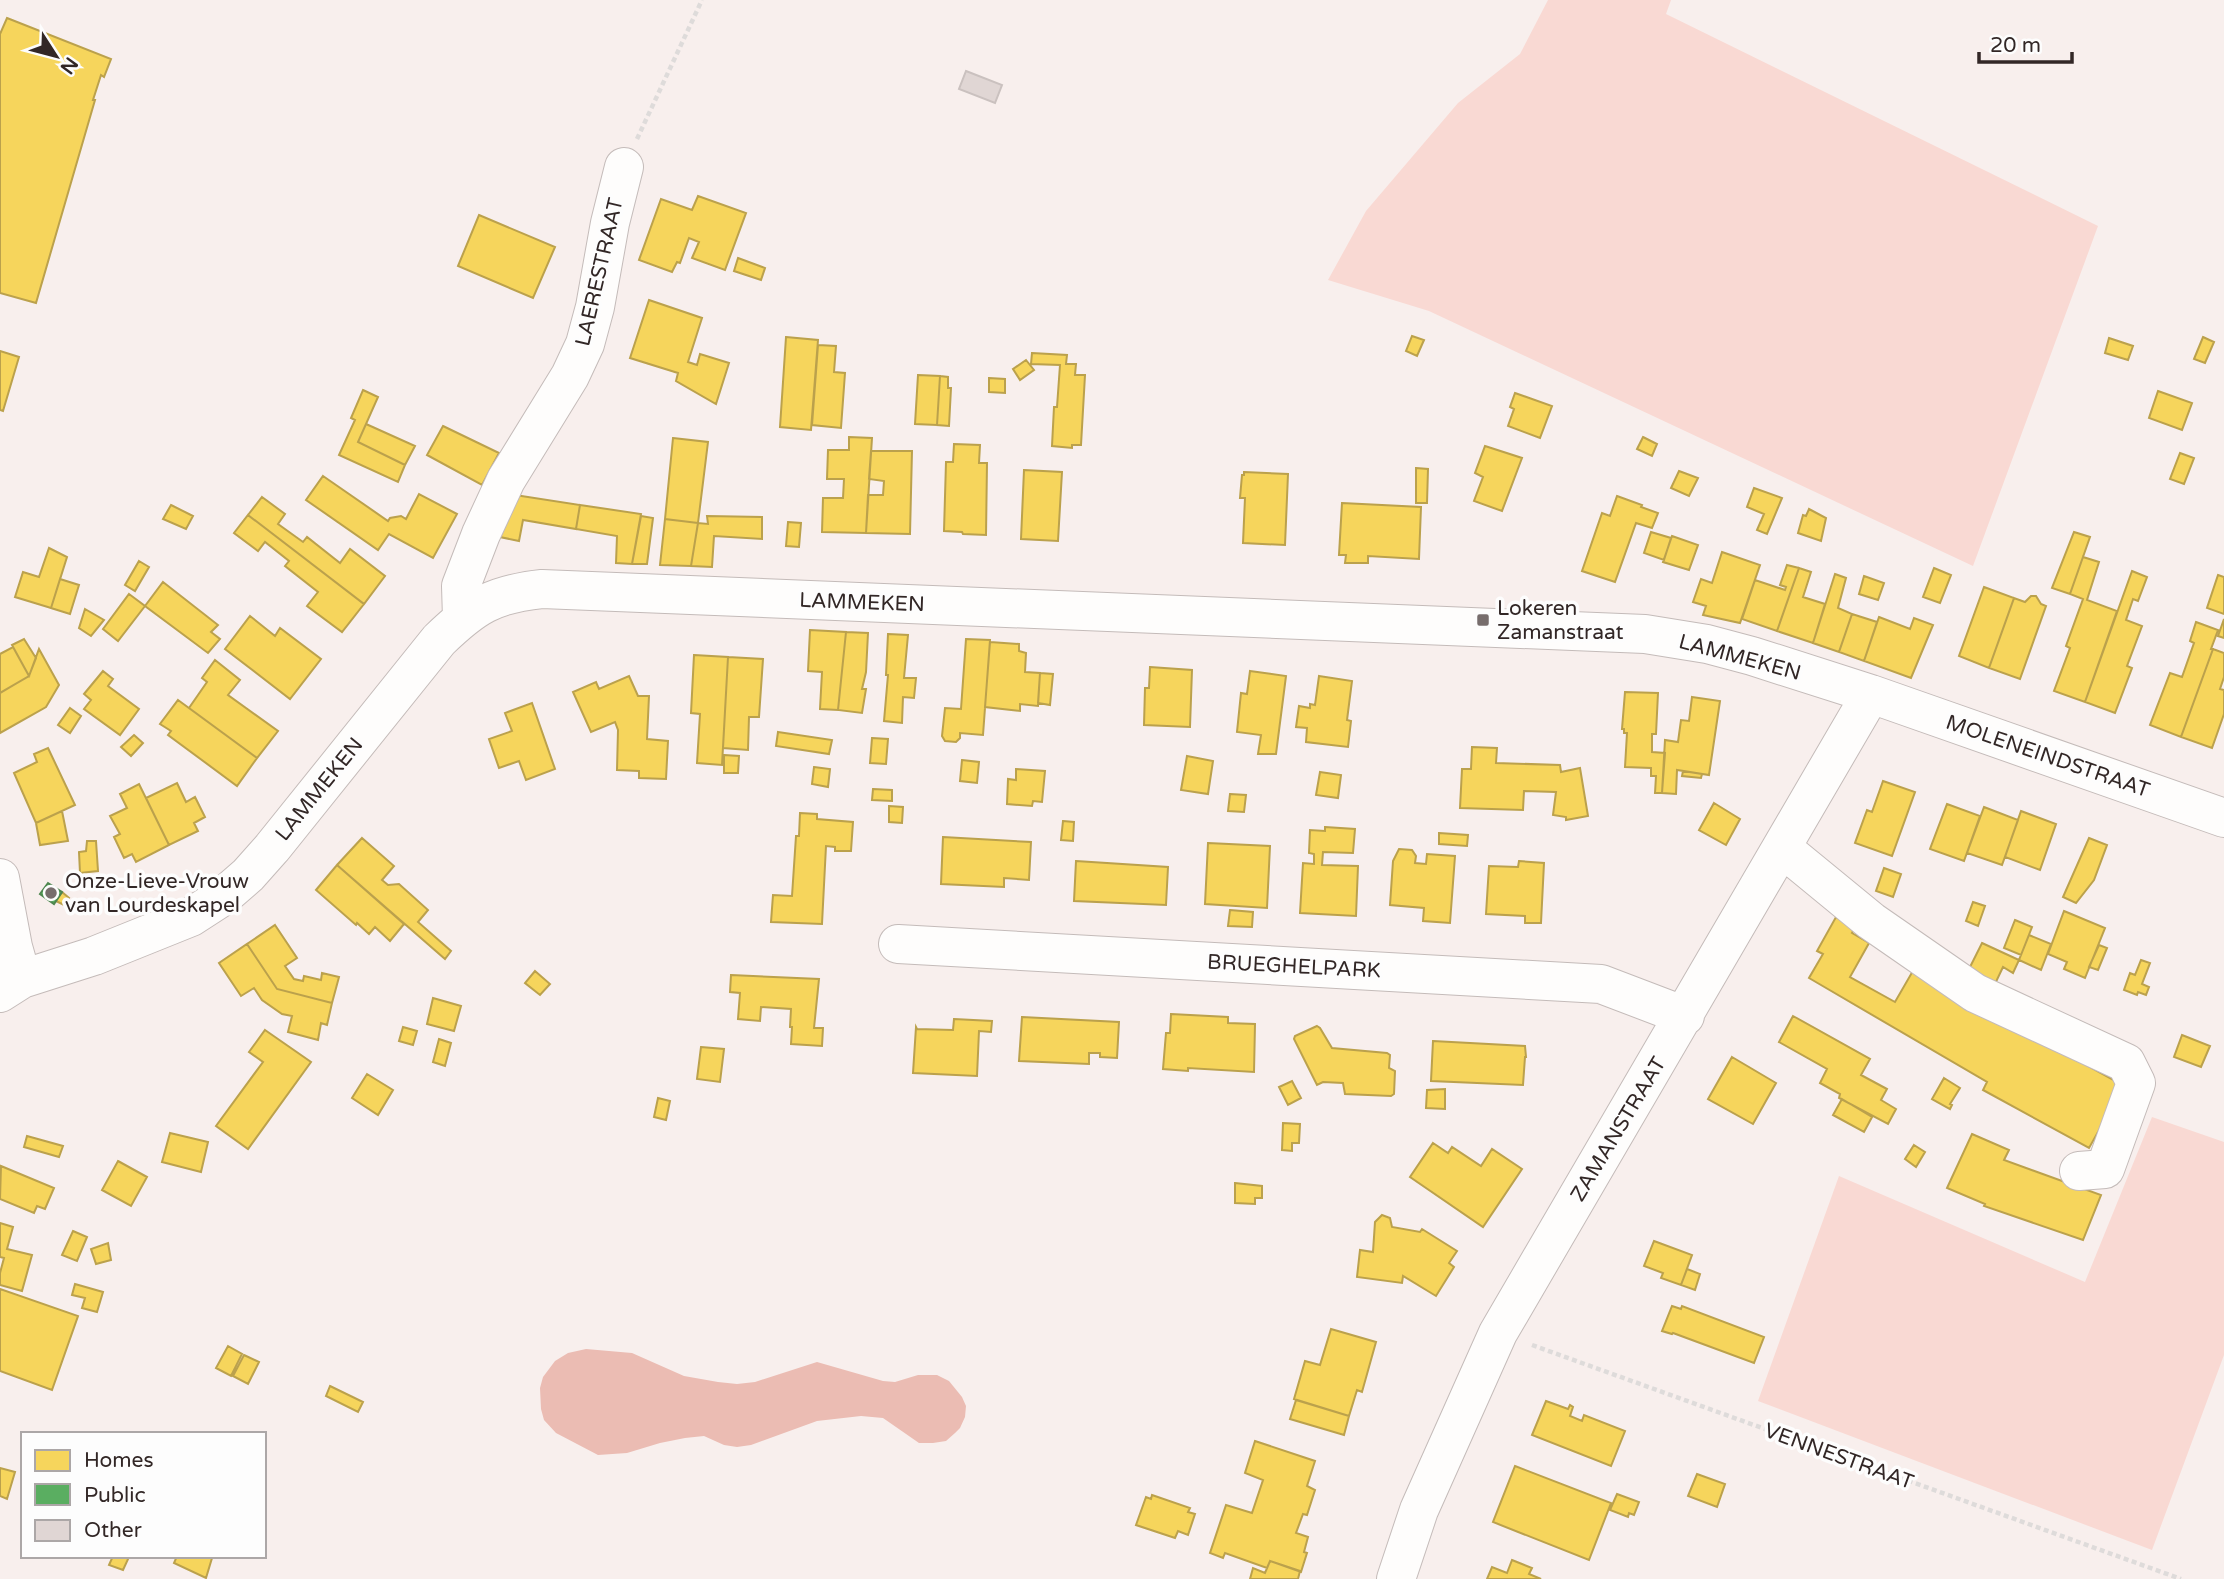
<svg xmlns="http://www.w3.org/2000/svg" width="2224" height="1579" viewBox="0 0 2224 1579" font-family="'Varela Round',sans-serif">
  <rect width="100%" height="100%" fill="#f8efed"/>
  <path fill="#f9d9d3" d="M1548,0H1671L1666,14L2098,226L1973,566L1429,311L1328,280L1366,211L1458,103L1520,54Z
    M2152,1117L2224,1142V1355L2152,1550L1758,1401L1839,1176L2085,1282Z"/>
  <path fill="#ebbcb3" d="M586,1349L632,1353L684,1376L718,1382L737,1384L755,1382L817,1362L883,1381L895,1382L918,1375H937L949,1381L962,1397L966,1406L965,1417L960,1428L955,1433L946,1441L933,1443H919L883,1418L861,1416L817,1421L751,1445L737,1447L724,1445L704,1436L685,1438L660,1443L627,1453L598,1455L556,1433L544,1420L541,1409L540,1388L543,1377L555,1361L568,1353Z"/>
  <path fill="#f6d55c" stroke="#bba14c" stroke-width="2" d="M7,18L111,59L104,77L101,75L93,100H95L36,303L0,293V34Z
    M698,196L746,213L725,270L692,258L699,242L689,238L680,263L677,262L672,272L639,260L661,199L692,210Z
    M479,215L555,247L533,298L458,266Z
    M738,258L765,268L761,280L734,271Z
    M649,300L702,318L688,362L697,365L700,354L729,363L716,404L676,381L678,373L630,358Z
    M1412,336L1424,340L1417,356L1406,351Z
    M786,337L818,340L811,430L780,427Z
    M2203,337L2214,342L2205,363L2194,359Z
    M2109,338L2133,346L2128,360L2105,353Z
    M818,345L836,346L834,372L845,373L841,428L812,425Z
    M0,351L19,357L3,411L0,410Z
    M1032,353L1067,355L1066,364H1076L1075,375H1085L1081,445H1072V448L1052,446L1054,407H1057L1060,365L1031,364Z
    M1026,360L1034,370L1020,380L1013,369Z
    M918,375L940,376L937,425L915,424Z
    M940,376L948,377V388H951L949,426L937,425Z
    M989,378L1005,379V393L989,392Z
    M363,390L378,397L358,442L405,465L398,482L339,455L355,420L351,418Z
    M2158,391L2192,403L2182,430L2149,418Z
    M1515,393L1552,406L1540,438L1508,426L1514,409L1510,407Z
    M366,424L415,446L405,465L358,442Z
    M443,426L499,453L482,485L427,455Z
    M849,437L872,438L866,533L822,532L823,498H843L844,479H827L828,450H849Z
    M1643,437L1657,444L1652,456L1637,449Z
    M673,438L708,442L698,523L665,519Z
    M954,444L980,445L979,463H987L986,535L963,534L962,532L944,531L946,462H953Z
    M1485,446L1522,458L1502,511L1474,501L1483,477L1475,473Z
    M871,451H912L910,534L866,533L868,495H883L884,481L869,479Z
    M2180,453L2194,458L2184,484L2170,479Z
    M1416,468L1428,469L1427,503H1416Z
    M1024,470L1062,472L1058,541L1021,539Z
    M1679,471L1698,478L1689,496L1671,488Z
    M1244,472L1288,474L1285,545L1243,543L1245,498H1240L1242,475H1244Z
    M323,476L388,521L390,518L401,516L406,519L419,494L457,514L433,558L389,534L378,550L306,500Z
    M1754,488L1782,498L1767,534L1757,530L1764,514L1747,507Z
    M515,495L580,505L576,529L523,520L519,541L495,536Z
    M1617,496L1642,505L1641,507L1658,513L1652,528L1636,523L1615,582L1582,571L1602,513L1610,516Z
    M262,497L285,514L278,524L303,542L307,537L340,563L350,549L385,576L364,604L248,515Z
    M1342,503L1421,507L1419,559L1368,556V563H1345L1346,555H1339Z
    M171,505L193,516L186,529L163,519Z
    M580,505L641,514L632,564L616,563L617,536L576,529Z
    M1809,509L1826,518L1821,541L1798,533L1803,515L1806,516Z
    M248,515L364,604L342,632L307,606L318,592L285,566L289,561L265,542L258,551L234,533Z
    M641,516L653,518L647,564H632Z
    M707,516L762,517V539L714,536L712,567L691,566L698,523L708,524Z
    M665,519L698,523L691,566L660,565Z
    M788,522L801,523L799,547L786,546Z
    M1651,532L1671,538L1664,560L1644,553Z
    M2074,532L2090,537L2070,594L2052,588Z
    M1672,536L1698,545L1689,570L1663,562Z
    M49,548L67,557L51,608L15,597L23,572L39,577Z
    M1722,552L1760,565L1740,623L1703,615L1706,606L1693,602L1701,579L1712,583Z
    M2083,557L2099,562L2087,600L2117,611L2085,702L2054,691L2070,648L2066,646L2083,599L2070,594Z
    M139,561L149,567L135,591L125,585Z
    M1787,565L1799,568L1777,631L1742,619L1755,580L1785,590L1786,587L1780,585Z
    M1799,568L1811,572L1803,597L1825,604L1813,643L1777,631Z
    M1934,568L1951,575L1940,603L1923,597Z
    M2132,571L2147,577L2138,601L2133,599L2126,620L2142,626L2127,666L2132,668L2115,713L2085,702Z
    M1835,574L1846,578L1838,608L1852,614L1839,652L1813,643Z
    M2218,575L2224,577V614L2207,608Z
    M1864,576L1884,583L1878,600L1859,594Z
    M60,579L79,585L70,614L51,608Z
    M163,582L218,625L211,632L220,639L208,653L145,606Z
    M1984,587L2014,598L1989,668L1959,656Z
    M129,594L145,606L118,641L103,629Z
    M2031,596H2036L2041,604L2046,606L2020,679L1989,668L2014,598L2025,602Z
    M85,609L104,620L91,636L79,628Z
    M1852,614L1877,622L1864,661L1839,652Z
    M250,616L275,636L280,628L321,659L290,699L225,649Z
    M1879,617L1910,629L1914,618L1933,625L1911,678L1864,661Z
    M2224,619V638L2218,636Z
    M2196,622L2218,630L2211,649H2213L2181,737L2150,725L2170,673L2182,677L2194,643L2190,641Z
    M810,630L846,632L838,710L820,709L822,672L808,671Z
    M846,632L868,633L866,672L862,689H866L862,713L838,710Z
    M888,634L908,635L904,678H916L914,698L903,697L902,723L884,721L888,675H886Z
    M24,639L36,658L29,676L12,645Z
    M966,639L990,640L983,735L960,733V738L956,742L945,741L942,736L945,708L961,709Z
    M990,642L1019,644V651L1026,653L1025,672L1040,673L1038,706L1020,704V711L985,707Z
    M13,647L29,676L0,693V654Z
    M39,649L59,685L46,707L0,733V693L29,676Z
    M2213,649L2224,653V677L2220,689L2224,690V714L2212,748L2181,737Z
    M694,655L728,657L722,765L697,763L700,714L691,713Z
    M728,657L763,659L759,717H749L748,750L723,748Z
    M215,660L240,680L228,695L278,731L257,758L189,708L207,682L202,678Z
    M1150,667L1192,670L1190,727L1144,725L1145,688H1149Z
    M103,671L113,679L108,686L139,709L120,735L84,709L91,700L84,694Z
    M1250,671L1286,676L1276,754H1258L1261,735L1237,732L1241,693L1247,694Z
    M1040,673L1053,674L1050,705L1038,703Z
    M629,676L638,696H649L647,739L668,741L666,779L639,778V771L617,770L618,730L615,722L591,732L573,692L596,682L599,689Z
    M1319,676L1352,681L1347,720L1351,721L1348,747L1306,742L1307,728L1296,727L1299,706L1310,708V704L1315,705Z
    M1625,692L1658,693L1656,734H1652V752L1665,753L1662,793H1655L1656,776H1651V768L1625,767L1627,733H1624V729H1622Z
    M1692,697L1720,701L1709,775L1677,770L1676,794L1662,793L1665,740L1678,742L1681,720L1689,721Z
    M178,700L257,758L237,786L168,735L171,731L160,724Z
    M532,703L555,769L526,780L519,761L499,768L489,739L512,731L505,713Z
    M70,708L81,716L70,733L58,725Z
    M778,732L832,740L829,754L776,746Z
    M134,735L143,743L131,756L121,747Z
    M872,738L888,739L886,764L870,763Z
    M1472,747L1497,748L1496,763L1560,765L1561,772L1580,768L1588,816L1566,820V817L1553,815L1556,792L1524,791L1523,810L1460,808L1462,769H1471Z
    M48,748L75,805L36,823L14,773L37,762L34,754Z
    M724,755L739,756L738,773H724Z
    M1187,756L1213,761L1208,794L1181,790Z
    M962,760L979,762L977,783L960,781Z
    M814,767L830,769L828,787L812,784Z
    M1016,769L1045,771L1042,802L1033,801L1032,806L1007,804L1008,779L1016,780Z
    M1683,771L1702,774L1701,778L1682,776Z
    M1320,772L1341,775L1338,798L1316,795Z
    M1883,781L1915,792L1892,856L1855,843L1867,810L1872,812Z
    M177,783L186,802L195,797L205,817L194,823L198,831L169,845L146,798Z
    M139,784L169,845L136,862L132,854L124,858L114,837L120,834L110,816L127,808L120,794Z
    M873,789L892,790V801L872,800Z
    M1230,794L1246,795L1244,812L1228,811Z
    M1714,803L1740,819L1726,845L1699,830Z
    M1947,804L1980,816L1964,861L1930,849Z
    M889,806L903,807L902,823L889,822Z
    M1984,807L2018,820L2002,865L1967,853Z
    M62,811L68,841L40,845L36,823Z
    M2021,811L2056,824L2040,870L2005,857Z
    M800,813L817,814V819L853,822L851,851H835V847L826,846L822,924L771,922L773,895L792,896L796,836H799Z
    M1063,821L1074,822L1073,841L1061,840Z
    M1325,827L1355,829L1353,853L1323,852L1322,865L1358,866L1356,916L1300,913L1303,863L1314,864V854L1309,853L1310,830L1325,831Z
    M1439,833L1468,835L1467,846L1439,844Z
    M943,837L1031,842L1029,880L1004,878V887L941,884Z
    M362,838L394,866L382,880L388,885L399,884L428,910L418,922L451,951L445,959L337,865Z
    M2089,838L2107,845L2094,880L2076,903L2063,897Z
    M87,841H96L98,871L80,873L79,852L86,851Z
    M1208,843L1270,846L1267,908L1205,904Z
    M1399,849L1412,850L1416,856L1415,863L1426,864L1427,854L1455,856L1450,923L1423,921L1424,908L1390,905L1393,861Z
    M1076,861L1168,867L1166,905L1074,901Z
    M1519,861L1544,863L1541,923H1525V916L1486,914L1489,866L1518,867Z
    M337,865L404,924L390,941L375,927L369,934L357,923L356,925L316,890Z
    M1884,868L1901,874L1893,897L1876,891Z
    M62,892L69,898L64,905L56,901Z
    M1973,902L1985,906L1978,926L1966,921Z
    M1230,910L1253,912L1252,927L1228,926Z
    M2064,911L2105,928L2085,978L2064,969L2067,962L2048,954Z
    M1836,917L1855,928L1852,933L1869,943L1850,977L1895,1002L1914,969L2124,1086L2089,1148L1983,1090L1987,1082L1809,978L1823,954L1817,951Z
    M2015,920L2032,927L2021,955L2004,948Z
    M275,925L297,958L285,966L294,979L303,981L304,976L321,980L322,973L339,977L332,1003L277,989L247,944Z
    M2029,935L2051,944L2041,970L2019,960Z
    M1982,943L2019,960L2013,973L2003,967L1995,984L1968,971Z
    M247,944L277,989L332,1003L327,1025L321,1023L318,1040L288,1032L292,1016L282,1014L262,1000L254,988L241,996L219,963Z
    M2099,945L2107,948L2098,970L2089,967Z
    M2141,960L2150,963L2142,984L2149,987L2146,995L2138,992L2137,995L2124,990L2130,973L2135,975Z
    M535,971L550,984L540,995L525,983Z
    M731,975L819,979L814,1028H823L822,1046L791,1044L792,1027H790L791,1009L761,1007L760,1021L738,1019L740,993L730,992Z
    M433,998L461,1006L454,1031L427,1024Z
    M1171,1014L1228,1017V1023L1255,1024L1254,1072L1188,1068V1071L1163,1069L1166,1033H1170Z
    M1793,1016L1870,1059L1861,1075L1887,1089L1881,1100L1896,1109L1888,1124L1839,1098L1840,1094L1820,1083L1827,1069L1779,1042Z
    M1022,1017L1119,1022L1117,1058L1100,1057V1053H1089V1064L1019,1061Z
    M954,1019L992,1021L991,1032L979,1031L977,1076L913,1073L916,1027L917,1029L953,1030Z
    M1317,1026L1320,1028L1332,1048L1387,1053L1390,1055L1389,1068L1395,1071L1394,1094L1391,1096L1345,1094L1343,1083L1323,1082L1317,1085L1294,1039L1295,1036Z
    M403,1027L417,1031L413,1045L399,1041Z
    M265,1030L311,1062L248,1149L216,1126L263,1062L249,1052Z
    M2182,1035L2210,1046L2201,1067L2174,1057Z
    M439,1039L451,1043L445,1066L433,1062Z
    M1433,1041L1525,1046L1526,1057H1525L1523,1085L1431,1081Z
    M701,1047L724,1049L720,1082L697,1079Z
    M1732,1057L1776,1083L1753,1124L1708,1099Z
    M367,1074L393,1090L378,1115L352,1098Z
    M1944,1078L1960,1088L1950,1104L1952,1105L1950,1109L1932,1099Z
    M1292,1081L1301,1098L1288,1105L1279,1087Z
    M1445,1089V1109L1426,1108L1427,1090Z
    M658,1098L670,1101L666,1120L654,1117Z
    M1842,1099L1872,1117L1864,1132L1833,1115Z
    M1283,1123L1300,1124L1299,1143H1292V1151L1282,1150Z
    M170,1133L208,1142L201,1172L162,1162Z
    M1972,1134L2009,1150L2004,1160L2101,1195L2083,1240L1984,1206L1985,1204L1947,1188Z
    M27,1136L63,1146L59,1157L24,1147Z
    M1433,1143L1448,1153L1452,1147L1481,1166L1492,1149L1522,1169L1483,1227L1410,1177Z
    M1914,1145L1925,1152L1916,1167L1905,1159Z
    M118,1161L147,1177L131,1206L102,1190Z
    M1,1166L54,1188L45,1209L37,1206L34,1213L0,1199Z
    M1235,1183L1262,1186V1198H1255V1204L1235,1203Z
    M1382,1215L1390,1218L1392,1227L1420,1232L1422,1229L1457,1251L1449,1263L1454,1267L1436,1296L1403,1276L1402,1283L1357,1277L1360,1250L1373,1252L1375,1222Z
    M0,1223L13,1227L7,1249L32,1255L22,1291L0,1285V1273L4,1258L0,1257Z
    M73,1231L87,1237L77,1261L62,1255Z
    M1654,1241L1692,1255L1681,1285L1661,1278L1663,1273L1644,1266Z
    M108,1243L111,1260L96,1264L91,1249Z
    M1687,1269L1700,1274L1695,1290L1681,1285Z
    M75,1284L103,1292L97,1312L82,1308L85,1298L72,1295Z
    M0,1289L78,1316L52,1390L0,1371Z
    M1672,1306L1681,1309L1682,1306L1764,1337L1754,1363L1673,1333L1672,1334L1662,1331Z
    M1331,1329L1376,1342L1362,1392L1357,1390L1349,1416L1294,1399L1305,1361L1320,1365Z
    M228,1346L242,1354L231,1376L216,1368Z
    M244,1355L259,1362L248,1384L233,1376Z
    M330,1386L363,1402L358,1412L326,1396Z
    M1296,1400L1349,1416L1344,1435L1290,1419Z
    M1546,1401L1568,1409L1570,1405L1573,1407L1570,1416L1582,1421L1584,1415L1625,1431L1611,1466L1532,1435Z
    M1255,1441L1315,1461L1307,1486L1315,1490L1307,1515L1303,1514L1296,1533L1308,1537L1304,1552L1307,1553L1301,1572L1270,1561L1267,1568L1225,1553L1223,1558L1210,1553L1226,1505L1252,1513L1263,1480L1245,1473Z
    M1515,1466L1611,1503L1589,1560L1493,1522Z
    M0,1468L15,1472L7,1499L0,1496Z
    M1697,1474L1725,1484L1717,1507L1688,1496Z
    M1617,1494L1639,1502L1634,1515L1629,1513L1628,1517L1610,1510Z
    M1152,1495L1190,1508L1188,1512L1195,1514L1188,1535L1178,1531L1175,1538L1136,1525L1146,1497L1151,1499Z
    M113,1556L129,1557L123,1570L109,1565Z
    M177,1556H207L212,1558L206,1578L174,1563Z
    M1512,1560L1532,1568L1529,1574L1541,1579H1487L1492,1567L1507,1573Z
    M1270,1561L1300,1571L1298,1579H1250L1253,1568L1265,1573Z"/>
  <path fill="#5aae61" stroke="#4e864f" stroke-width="2" d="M48,883L62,892L54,904L40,894Z"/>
  <path fill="#e0d6d4" stroke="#cac1bf" stroke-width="2" d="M966,71L1002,85L995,103L959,89Z"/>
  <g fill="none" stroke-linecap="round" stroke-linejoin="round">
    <defs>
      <path id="minor" d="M462,618L461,586L481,534L506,480L570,376L585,344L595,307L610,223L624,167
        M1782,848L1871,921L1975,993L2126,1063L2136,1083L2105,1169L2079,1171
        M0,878L13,947L22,979
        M898,944L1601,984L1685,1016
        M0,993L22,979L94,956L191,917L225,895L248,875L272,848L439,640C474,606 493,594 542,589L1645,634L1707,644L1752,656L1871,694L2224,818
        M1396,1579L1419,1510L1498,1333L1871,694"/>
    </defs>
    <use href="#minor" stroke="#c4bbb9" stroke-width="40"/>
    <path stroke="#dedbda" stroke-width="4.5" stroke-dasharray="5 3.5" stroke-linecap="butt" d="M637,139L702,0
      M1532,1345L2181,1579"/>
    <use href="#minor" stroke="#fefdfc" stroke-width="38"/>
  </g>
  <g fill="#776d6c" stroke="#fdfdfd" stroke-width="2.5">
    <rect x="1476" y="613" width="14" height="14" rx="3.5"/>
    <circle cx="51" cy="893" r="7"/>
  </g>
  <g text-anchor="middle" stroke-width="7" stroke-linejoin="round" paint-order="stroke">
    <g font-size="21" fill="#322726" stroke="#fdfdfd">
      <text transform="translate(599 272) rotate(-77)" y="7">LAERESTRAAT</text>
      <text transform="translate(862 602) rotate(2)" y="7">LAMMEKEN</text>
      <text transform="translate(1740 657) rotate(15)" y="7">LAMMEKEN</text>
      <text transform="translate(2048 756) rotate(19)" y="7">MOLENEINDSTRAAT</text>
      <text transform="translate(319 789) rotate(-51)" y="7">LAMMEKEN</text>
      <text transform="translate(1294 966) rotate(3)" y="7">BRUEGHELPARK</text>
      <text transform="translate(1618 1129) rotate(-59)" y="7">ZAMANSTRAAT</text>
      <text transform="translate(1839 1456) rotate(20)" y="7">VENNESTRAAT</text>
    </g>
    <g font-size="21" fill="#322726" stroke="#fdfdfd" text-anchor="start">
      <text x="1497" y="615">Lokeren<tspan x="1497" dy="24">Zamanstraat</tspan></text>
      <text x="65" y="888">Onze-Lieve-Vrouw<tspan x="65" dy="24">van Lourdeskapel</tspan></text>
    </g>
  </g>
  <rect x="21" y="1432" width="245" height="126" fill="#fdfdfd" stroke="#aca7a7" stroke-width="2"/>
  <rect x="35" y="1450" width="35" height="21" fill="#f6d55c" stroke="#aca7a7" stroke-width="2"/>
  <text x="84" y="1467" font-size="21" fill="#322726">Homes</text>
  <rect x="35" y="1484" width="35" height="21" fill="#5aae61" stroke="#aca7a7" stroke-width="2"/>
  <text x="84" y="1502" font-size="21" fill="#322726">Public</text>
  <rect x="35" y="1520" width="35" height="21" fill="#e0d6d4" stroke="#aca7a7" stroke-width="2"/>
  <text x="84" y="1537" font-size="21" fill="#322726">Other</text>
  <g transform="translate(56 56) rotate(126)" stroke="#fdfdfd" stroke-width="5" paint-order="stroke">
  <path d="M0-5L12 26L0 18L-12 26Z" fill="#322726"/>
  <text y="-10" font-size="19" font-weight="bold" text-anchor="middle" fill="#322726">N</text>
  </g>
  <path d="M1979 52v10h93v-10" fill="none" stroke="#322726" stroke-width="3.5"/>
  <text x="1990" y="52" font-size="21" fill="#322726" stroke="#fdfdfd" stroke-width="5" paint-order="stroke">20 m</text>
</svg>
